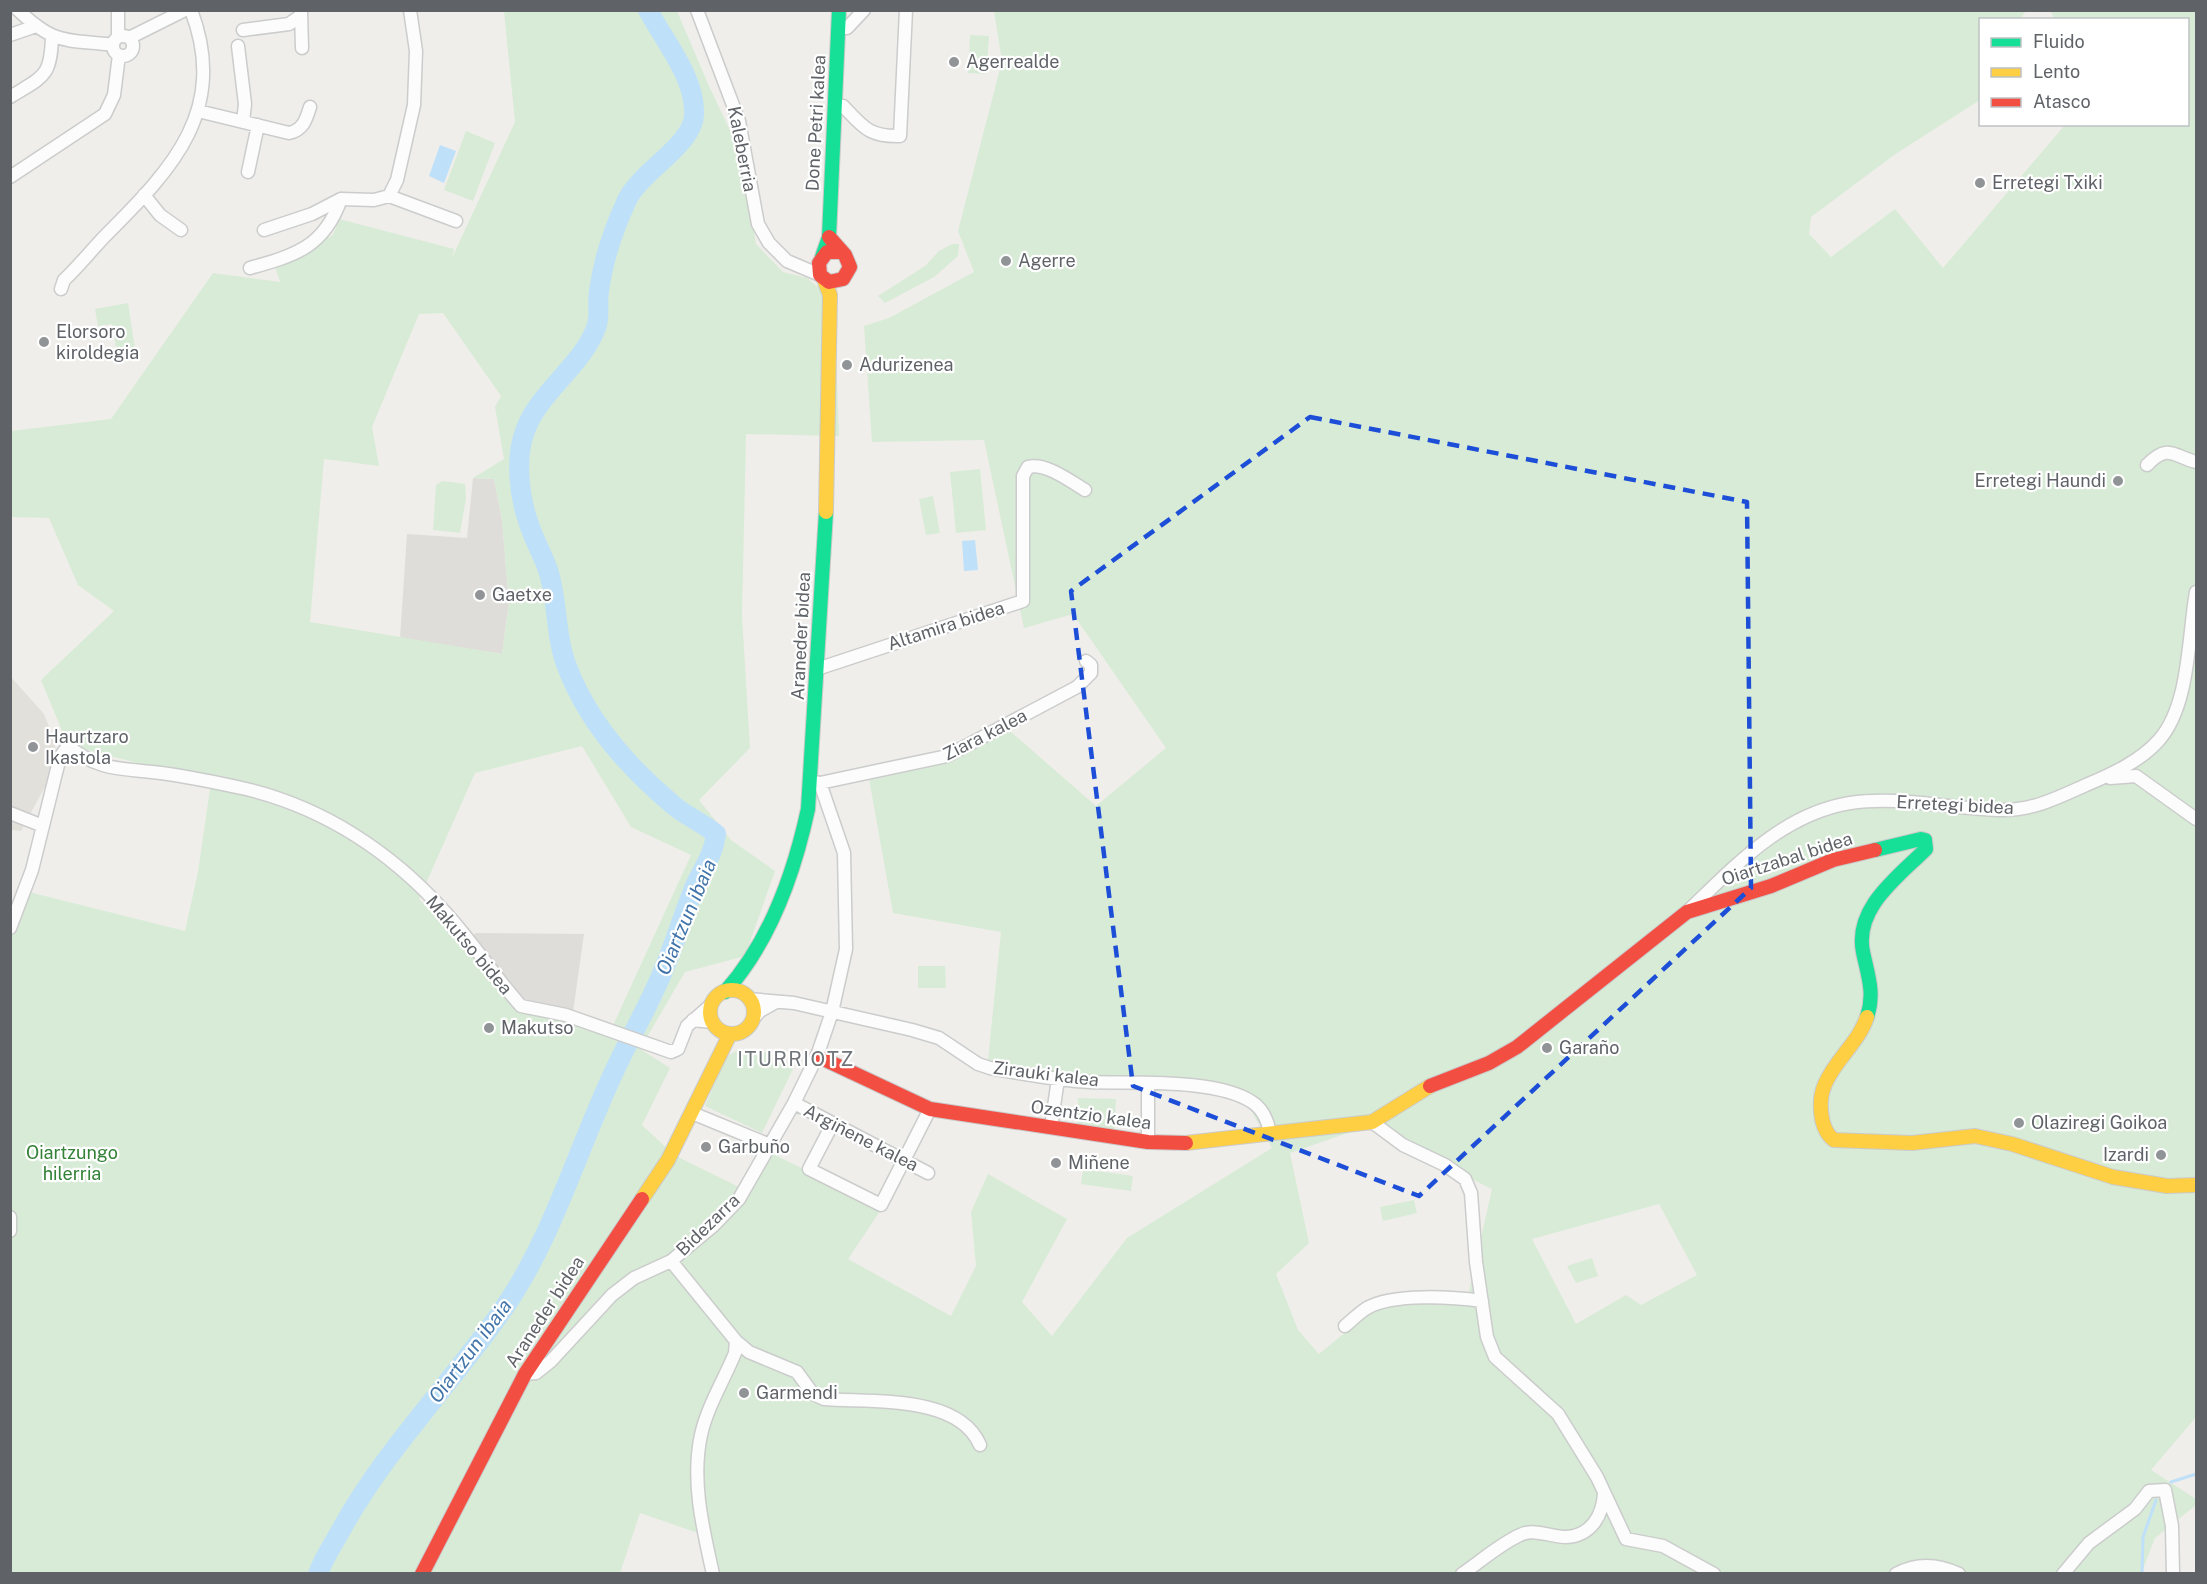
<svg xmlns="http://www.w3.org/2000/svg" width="2207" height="1584" viewBox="0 0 2207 1584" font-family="'Public Sans',sans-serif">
  <rect width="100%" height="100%" fill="#efeeea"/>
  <path fill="#dfddda" d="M473,478L494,479L502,520L509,603L502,654L400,638L407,534L467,538Z
    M475,933L584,934L572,1019L518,1007L467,952Z"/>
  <path fill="#e2e0da" d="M10,676L44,714L54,739L56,754L55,768L21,831L11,830Z"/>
  <path fill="#d8ebd6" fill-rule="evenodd" d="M504,11H677L708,84L740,151L756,244L783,272L807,278L834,300L839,436L746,434L742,616L750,748L699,800L731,840L775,871L745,956L685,972L640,1049L670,1068L642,1125L674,1155L751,1193L771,1153L882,1208L848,1259L951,1316L976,1266L971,1212L988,1174L1067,1219L1022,1302L1052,1336L1127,1238L1272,1148L1238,1087L1113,1082L988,1060L1001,932L893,913L868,773L1011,732L1096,806L1166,748L1073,614L1024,628L984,440L872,442L864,326L889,318L974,272L958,231L1002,61L994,11H2026L2020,19L1980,20V100L1894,155L1811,217L1809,234L1831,257L1895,209L1943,268L2065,125L2188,124V20L2054,19L2051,11H2196V1417L2151,1470L2196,1499V1505L2155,1538L2141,1574H707L704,1535L640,1513L620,1573H11V914L21,890L185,931L198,872L211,782L68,745L41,680L114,611L78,585L49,518L11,517V431L111,419L213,273L280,282L275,266L333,235L339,219L454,249L452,258L515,122ZM443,313L501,396L495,407L504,459L473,478L494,479L502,520L509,603L502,654L310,622L324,459L379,466L372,427L419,314ZM582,746L631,827L691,855L610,1032L519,1007L419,899L475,773ZM1365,1127L1492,1189L1469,1292L1387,1298L1319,1354L1298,1330L1276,1274L1309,1243L1290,1153ZM1659,1204L1697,1275L1641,1305L1626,1295L1576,1324L1532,1239Z
    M970,35L989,36L986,74L968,73Z
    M466,131L495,143L473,201L444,190Z
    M952,244H959L958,256L934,277L885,303L878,296L925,266L939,251Z
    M128,303L136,355L118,359L112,324L98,326L95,309Z
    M980,469L986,530L956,533L950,472Z
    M443,481L465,484L466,498L460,533L433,530L436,485Z
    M933,496L940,533L926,535L919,499Z
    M918,966H945L946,988H918Z
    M739,1049C757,1050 782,1053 793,1069L762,1133L705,1106L726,1057Z
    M1078,1098L1116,1099L1114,1133L1077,1127Z
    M1083,1169L1133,1176L1131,1191L1081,1184Z
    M1414,1200L1417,1213L1383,1221L1380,1207Z
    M1592,1258L1598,1276L1576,1283L1567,1266Z"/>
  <path fill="#bfe0f9" d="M440,145L456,151L444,183L429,176Z
    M975,540L978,570L964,571L962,541Z"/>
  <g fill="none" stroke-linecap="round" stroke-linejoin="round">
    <path stroke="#bfe0f9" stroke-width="3" d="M2171,1482L2196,1474
      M2142,1574L2143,1537L2156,1500"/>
    <path stroke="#bfe0f9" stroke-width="20" d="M318,1574C324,1557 333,1545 341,1530C385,1450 450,1385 502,1311C552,1240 576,1153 613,1074C626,1045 642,1018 655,989C671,956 681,921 694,888C703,867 713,857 716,834C702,822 685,816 672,804C628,767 586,719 566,664C555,635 558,600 548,570C542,553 533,538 528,521C519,495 515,457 525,431C539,391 584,365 597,325C600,314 597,303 599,291C603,261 614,228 627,200C641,171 693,145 694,115C696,78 664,41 648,10"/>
    <defs>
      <path id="street" d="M18,10C56,46 66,39 113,45
        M118,10V37
        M697,10L739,121L758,224L769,243L787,261L820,275
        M301,12L302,48
        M838,28H847L864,10
        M243,30L289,24L299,17
        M10,35L36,26
        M113 46a10 10 0 1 1 20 0a10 10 0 1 1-20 0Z
        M129,38L185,10
        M238,46L245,104L243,122
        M10,97C44,76 51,77 52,36
        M835,105L843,106C863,127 869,137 900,136L906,10
        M198,111L289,133C303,130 306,120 310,107
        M248,172L258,125
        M10,177L105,114L114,95L119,55
        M144,195L160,215L181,230
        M389,196L397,180L414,105L416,51L410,10
        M264,230L312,214L341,199L374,200L389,196L456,221
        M250,268C296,255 324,247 341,199
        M61,289L64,280C80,265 93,248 108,233C173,168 229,109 191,10
        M2147,465C2168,443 2173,456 2196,462
        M817,669L1023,601V476L1028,467C1045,462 1070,481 1085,490
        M2110,778L2136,776L2196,819
        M820,783L947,756L1077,687L1091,673V665L1086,661
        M10,813L43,826
        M1690,909C1737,864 1783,814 1850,803C1901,795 1953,810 2004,810C2034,810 2059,797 2086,785C2110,775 2141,761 2159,740C2190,705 2188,636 2196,592
        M10,928L32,870L60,757L68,746C100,772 124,768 161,773C190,777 219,783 246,789C324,808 391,852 444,911C472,941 494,976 521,1006L566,1015L671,1052L678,1049L687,1026L712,1004
        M749,999L794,1003L912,1030L939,1038L978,1064L990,1068C1023,1074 1056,1080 1090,1082C1134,1084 1215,1078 1252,1102C1263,1109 1268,1122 1270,1133
        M753,1019L760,1011L776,1002
        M693,1020L712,1022
        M794,1103L928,1173
        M692,1113L770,1145
        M1372,1122L1403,1145L1445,1165L1465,1179L1471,1193L1476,1262L1487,1337L1495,1357L1558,1414L1597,1477L1626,1539L1663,1546L1714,1574
        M833,1123L809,1169L881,1205L930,1109
        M1051,1127L1058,1079
        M1148,1142V1083
        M10,1217V1231
        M671,1261L736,1341L735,1353C724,1380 707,1407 701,1435C691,1481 703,1529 713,1574
        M1345,1326C1352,1320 1359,1313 1367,1308C1393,1293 1453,1297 1482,1301
        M736,1341L749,1352L797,1372L813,1394L824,1399C870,1403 958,1394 980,1445
        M525,1374L536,1373L551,1361L612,1295L634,1278L671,1261L713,1226L739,1199L794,1103L817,1056L832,1012L846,949L844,853L820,783L811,781
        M1462,1574C1481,1561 1500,1544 1520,1535C1534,1528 1552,1537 1566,1537C1591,1536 1603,1515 1604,1493
        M1896,1574C1916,1563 1938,1564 1959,1574
        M2063,1574L2089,1543L2135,1509L2149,1491L2165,1490L2172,1526L2173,1574"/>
      <path id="fast" d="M822,257L829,237L839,10
        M725,992C770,942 794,874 808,809L826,512
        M1867,1017C1875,993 1868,976 1863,952C1854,908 1898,877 1926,849L1925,840L1921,839L1875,850"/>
      <path id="slow" d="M824,279L830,295L826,512
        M710 1012a22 22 0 1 1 44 0a22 22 0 1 1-44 0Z
        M1867,1017C1859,1042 1835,1060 1825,1084C1818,1100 1819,1129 1834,1140L1912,1143L1975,1136L2012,1144L2113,1177L2167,1186L2196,1185
        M1186,1143L1372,1122L1430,1086
        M642,1199L668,1160L730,1034"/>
      <path id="jam" d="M829,237L845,255L850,267L843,279L829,282L820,275L819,263L827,252H839
        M817,1056L930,1109L1148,1142L1186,1143
        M1430,1086L1489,1063L1517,1047L1687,912L1771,886L1833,860L1875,850
        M422,1574L525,1374L642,1199"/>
    </defs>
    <use href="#street" stroke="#cbcccc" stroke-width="15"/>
    <use href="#fast" stroke="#cacacb" stroke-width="16"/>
    <use href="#slow" stroke="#cacacb" stroke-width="16"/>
    <use href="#jam" stroke="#cacacb" stroke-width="16"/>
    <use href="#street" stroke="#fdfcfc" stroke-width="12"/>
    <use href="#fast" stroke="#16e098" stroke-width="14"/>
    <use href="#slow" stroke="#ffcf43" stroke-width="14"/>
    <use href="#jam" stroke="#f24e42" stroke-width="14"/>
  </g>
  <path fill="none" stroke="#1d4ed8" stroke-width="4.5" stroke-dasharray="12 8" stroke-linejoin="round" d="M1310,417L1747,502L1751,888L1419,1196L1133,1086L1071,591Z"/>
  <g fill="#919496" stroke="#fff" stroke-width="2">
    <circle cx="954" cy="62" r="6"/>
    <circle cx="1980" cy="183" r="6"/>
    <circle cx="1006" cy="261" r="6"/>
    <circle cx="44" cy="342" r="6"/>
    <circle cx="847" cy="365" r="6"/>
    <circle cx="2118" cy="481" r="6"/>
    <circle cx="480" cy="595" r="6"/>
    <circle cx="33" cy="747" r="6"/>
    <circle cx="489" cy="1028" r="6"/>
    <circle cx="1547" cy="1048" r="6"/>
    <circle cx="2019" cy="1123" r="6"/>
    <circle cx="706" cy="1147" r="6"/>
    <circle cx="2161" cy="1155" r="6"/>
    <circle cx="1056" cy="1163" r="6"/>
    <circle cx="744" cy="1393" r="6"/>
  </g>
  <g text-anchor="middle" stroke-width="4.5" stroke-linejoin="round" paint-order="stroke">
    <g font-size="18" fill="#5f6368" stroke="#fff" text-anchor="start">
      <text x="966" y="68">Agerrealde</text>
      <text x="1992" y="189">Erretegi Txiki</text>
      <text x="1018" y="267">Agerre</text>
      <text x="56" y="338">Elorsoro<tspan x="56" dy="21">kiroldegia</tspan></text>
      <text x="859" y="371">Adurizenea</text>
      <text x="2106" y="487" text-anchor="end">Erretegi Haundi</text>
      <text x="492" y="601">Gaetxe</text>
      <text x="45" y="743">Haurtzaro<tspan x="45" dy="21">Ikastola</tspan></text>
      <text x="501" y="1034">Makutso</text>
      <text x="1559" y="1054">Garaño</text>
      <text x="2031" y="1129">Olaziregi Goikoa</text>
      <text x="718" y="1153">Garbuño</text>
      <text x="2149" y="1161" text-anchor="end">Izardi</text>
      <text x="1068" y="1169">Miñene</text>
      <text x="756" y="1399">Garmendi</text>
    </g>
    <g font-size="18" fill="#5f6368" stroke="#fff">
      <text transform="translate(816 123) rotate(-87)" y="6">Done Petri kalea</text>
      <text transform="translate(742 149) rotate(79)" y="6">Kaleberria</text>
      <text transform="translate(946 626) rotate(-18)" y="6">Altamira bidea</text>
      <text transform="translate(801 636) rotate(-87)" y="6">Araneder bidea</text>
      <text transform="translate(985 735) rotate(-27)" y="6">Ziara kalea</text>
      <text transform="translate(1955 805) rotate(3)" y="6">Erretegi bidea</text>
      <text transform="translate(1787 859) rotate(-18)" y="6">Oiartzabal bidea</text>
      <text transform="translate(469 945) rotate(50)" y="6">Makutso bidea</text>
      <text transform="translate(1046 1074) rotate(7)" y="6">Zirauki kalea</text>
      <text transform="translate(1091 1115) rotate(8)" y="6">Ozentzio kalea</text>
      <text transform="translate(861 1138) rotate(27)" y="6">Argiñene kalea</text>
      <text transform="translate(708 1225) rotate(-44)" y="6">Bidezarra</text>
      <text transform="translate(545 1312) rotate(-57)" y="6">Araneder bidea</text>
    </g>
    <g font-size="18" fill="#348238" stroke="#fff">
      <text x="72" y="1159">Oiartzungo<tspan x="72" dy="21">hilerria</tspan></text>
    </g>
    <g font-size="20" font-style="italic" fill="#4174aa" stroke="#fff">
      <text transform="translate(686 917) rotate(-67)" y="7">Oiartzun ibaia</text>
      <text transform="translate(470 1351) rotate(-53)" y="7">Oiartzun ibaia</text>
    </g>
    <g font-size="20" letter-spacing="1.5" fill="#70757a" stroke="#fff">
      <text x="796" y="1066">ITURRIOTZ</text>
    </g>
  </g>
  <rect width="2207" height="1584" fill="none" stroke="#5f6368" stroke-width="24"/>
  <rect x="1979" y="18" width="210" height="108" fill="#ffffff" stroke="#bfc1c3" stroke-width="1.5"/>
  <rect x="1991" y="38" width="30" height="9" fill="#16e098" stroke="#bfc1c3" stroke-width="1.5"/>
  <text x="2033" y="48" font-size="18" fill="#5f6368">Fluido</text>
  <rect x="1991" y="68" width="30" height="9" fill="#ffcf43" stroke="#bfc1c3" stroke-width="1.5"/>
  <text x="2033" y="78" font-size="18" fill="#5f6368">Lento</text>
  <rect x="1991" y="98" width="30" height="9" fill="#f24e42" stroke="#bfc1c3" stroke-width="1.5"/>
  <text x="2033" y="108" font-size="18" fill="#5f6368">Atasco</text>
</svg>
